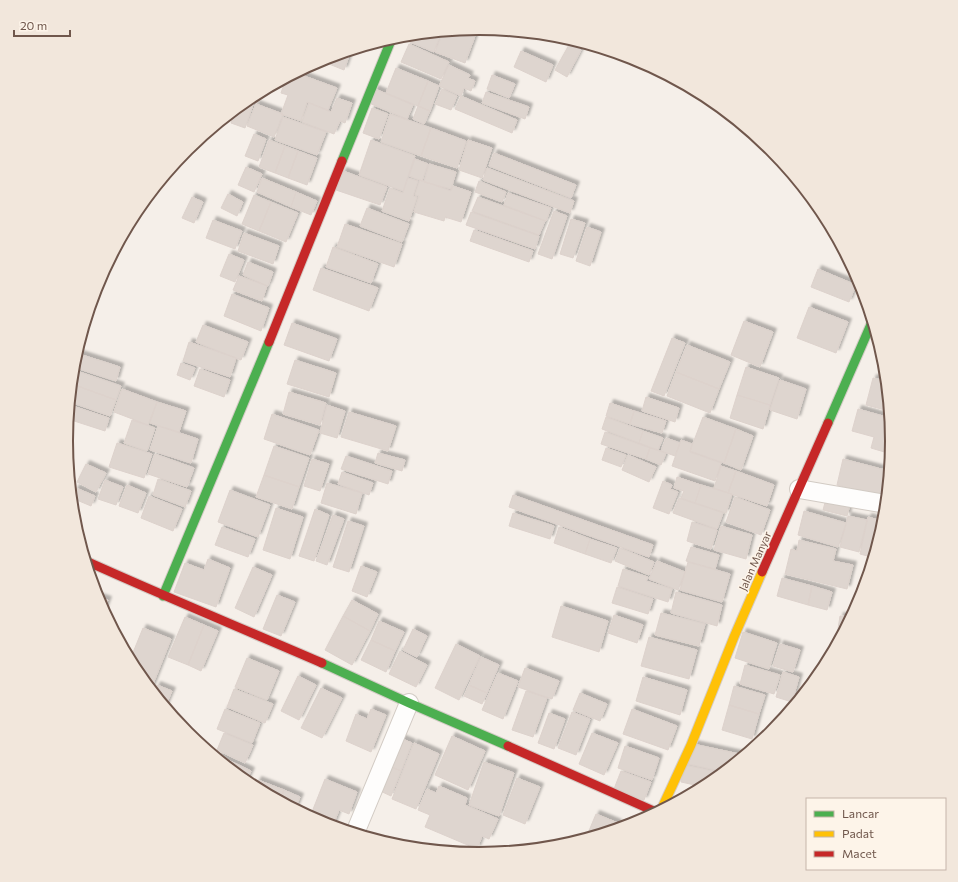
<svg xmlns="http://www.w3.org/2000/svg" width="958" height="882" viewBox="0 0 958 882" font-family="Commissioner,sans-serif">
  <defs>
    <filter id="shadow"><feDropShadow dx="3.5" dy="-3.5" stdDeviation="1" flood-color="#0004"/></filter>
  </defs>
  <rect width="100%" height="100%" fill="#f5efe9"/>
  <path fill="#ded5cf" stroke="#ddd2cc" filter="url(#shadow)" d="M478,28L465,63L435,52L443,32Z
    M438,32L441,33L434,52L405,40L407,35Z
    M570,43L581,50L567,77L555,70Z
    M409,44L449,62L441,79L401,62Z
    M351,50L344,70L319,60L321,59Z
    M521,51L553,65L546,82L514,67Z
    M449,65L470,75L468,78L475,81L471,91L464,88L461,96L439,86Z
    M396,68L428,81L418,106L386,93Z
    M296,73L337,88L328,110L307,102L301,121L281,114L288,95L281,93L286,78Z
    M492,75L515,84L509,98L487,89Z
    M428,81L439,86L430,111L418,106Z
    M375,89L413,105L407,119L369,103Z
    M442,89L457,96L451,110L435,104Z
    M486,92L529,107L525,119L482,103Z
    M461,96L517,120L512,133L455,109Z
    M337,98L352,103L345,123L340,121L334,134L302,122L309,103L331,112Z
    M247,100L254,102L245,128L231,123L236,109Z
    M256,104L283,114L274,137L247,126Z
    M418,106L430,111L424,124L413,119Z
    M372,108L388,114L379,139L363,133Z
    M390,114L431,128L421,156L381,142Z
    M283,117L326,132L317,155L275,140Z
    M431,128L466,141L457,168L421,156Z
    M254,134L266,139L258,161L245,156Z
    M269,140L285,146L275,173L259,167Z
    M371,140L415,156L403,191L359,175Z
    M468,140L492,148L482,178L459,170Z
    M285,146L298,151L288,178L275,173Z
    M298,151L317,158L307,185L288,178Z
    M494,153L576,185L571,198L489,166Z
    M415,159L428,164L422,181L409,176Z
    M429,164L456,172L451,189L424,182Z
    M246,167L262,174L254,192L238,185Z
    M487,168L574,201L570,213L483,180Z
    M343,171L387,187L380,205L336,190Z
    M262,178L296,192L291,207L257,192Z
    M408,178L418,181L413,196L417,197L409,221L382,211L390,188L403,193Z
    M420,180L451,191L453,186L471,192L461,222L445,217L444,221L414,212L419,196L415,195Z
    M479,181L506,192L502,202L475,192Z
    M296,192L317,201L311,215L291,207Z
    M508,193L551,208L546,221L504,205Z
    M228,194L243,202L237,216L221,208Z
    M254,195L271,202L259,231L242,224Z
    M192,197L203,202L194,223L182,218Z
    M478,197L545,221L539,235L472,211Z
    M271,202L298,213L286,242L259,231Z
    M367,208L409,224L402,242L360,226Z
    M554,211L567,216L552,259L538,254Z
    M471,212L539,236L535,249L466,225Z
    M571,219L585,223L573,258L560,254Z
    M213,220L242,231L235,249L206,238Z
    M345,224L402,244L394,267L337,247Z
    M587,227L601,232L590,266L576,261Z
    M474,230L533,251L529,262L470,241Z
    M244,233L279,246L273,264L238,251Z
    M333,247L378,264L371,283L326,267Z
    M229,254L244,260L235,282L220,276Z
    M248,262L273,272L268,286L243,275Z
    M321,268L378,288L369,311L313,290Z
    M818,269L856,285L849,302L811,287Z
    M239,276L267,286L262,301L233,290Z
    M232,294L269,308L261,331L224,316Z
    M809,307L848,322L836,353L797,338Z
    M744,321L773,332L760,367L731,355Z
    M292,323L337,339L329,361L284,345Z
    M203,325L248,342L241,360L196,342Z
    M672,338L685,343L664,396L651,391Z
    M189,342L236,358L230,377L183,361Z
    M687,345L730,362L719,389L676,372Z
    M76,353L120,367L116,381L73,367Z
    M295,360L336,373L329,397L287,384Z
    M181,363L195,368L190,380L177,375Z
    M746,367L779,378L770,405L737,395Z
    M200,369L230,380L224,397L194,386Z
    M77,371L121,386L116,400L72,384Z
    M676,372L719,389L710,413L667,396Z
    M873,378L886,381L889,411L866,405Z
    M780,380L806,389L797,419L770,410Z
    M72,384L116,400L110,416L70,402Z
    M122,389L157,402L148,425L114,412Z
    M289,392L326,403L320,425L283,414Z
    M737,395L770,405L763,429L730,418Z
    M646,397L679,408L675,422L642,411Z
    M157,402L186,411L179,432L150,423Z
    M610,403L634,411L630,424L606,416Z
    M70,405L109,418L105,431L68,419Z
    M327,405L345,411L337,438L320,433Z
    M858,409L890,418L892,441L891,454L871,448L874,437L852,431Z
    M634,411L666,421L662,433L630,424Z
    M349,412L396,426L388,451L341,437Z
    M272,414L319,430L310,455L264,439Z
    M606,417L643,431L639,443L602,429Z
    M703,417L736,429L724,463L690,451Z
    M132,420L155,428L147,451L124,443Z
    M158,426L198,439L191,463L150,450Z
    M736,429L753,436L741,470L724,463Z
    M643,431L663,438L658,450L639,443Z
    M605,432L650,448L646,459L601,444Z
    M666,438L680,443L675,456L661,451Z
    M681,440L692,444L690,452L721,463L715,481L672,466Z
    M117,443L152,454L144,478L109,467Z
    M274,446L309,458L299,487L264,475Z
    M606,448L626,455L621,467L602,460Z
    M650,448L666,453L661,465L646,459Z
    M378,453L405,460L402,471L375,463Z
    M155,454L194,468L187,487L148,474Z
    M628,455L656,467L649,482L622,470Z
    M346,456L392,471L388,484L341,469Z
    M312,459L329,464L320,491L304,486Z
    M843,459L889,471L886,498L837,485Z
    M86,464L106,473L96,492L77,482Z
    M721,466L736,471L728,493L714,488Z
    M736,471L774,485L767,506L728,493Z
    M342,472L373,483L369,495L338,484Z
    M264,475L299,487L292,509L256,497Z
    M677,477L701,485L695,503L681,498L684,491L674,488Z
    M158,479L191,491L185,507L153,495Z
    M105,480L123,487L116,505L98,499Z
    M663,481L672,485L670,489L678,492L669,514L653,508Z
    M327,483L362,493L356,514L321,503Z
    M127,485L146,493L138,513L119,506Z
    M701,485L732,494L726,513L695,503Z
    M76,488L95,496L91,506L72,498Z
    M230,490L270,505L258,537L218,522Z
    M513,495L653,545L649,557L509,507Z
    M149,496L182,509L173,531L141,518Z
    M735,497L770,510L761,535L726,522Z
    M679,498L723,513L717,529L673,513Z
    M826,499L850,504L847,516L823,510Z
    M276,508L303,517L290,559L263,550Z
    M315,509L329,515L314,561L299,556Z
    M804,511L846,523L838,547L798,535Z
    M513,513L554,526L550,539L509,526Z
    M333,515L344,519L327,565L316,561Z
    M848,516L867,520L859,552L840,547Z
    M868,517L879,520L871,557L860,554Z
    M348,521L364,526L349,572L333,567Z
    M692,522L717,530L711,549L687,541Z
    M721,526L752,535L746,559L714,550Z
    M222,527L255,539L248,557L215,545Z
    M559,527L590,539L585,554L554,543Z
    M878,528H882L877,545H875Z
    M590,539L617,548L611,563L585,554Z
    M799,540L836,549L833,561L853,565L847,589L785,574L791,549L797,551Z
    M691,547L719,555L715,569L686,561Z
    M620,548L654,562L649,575L615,561Z
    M208,559L230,568L216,607L174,592L185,563L204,570Z
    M657,561L685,572L678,590L649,579Z
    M688,562L730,574L722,602L680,590Z
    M361,566L377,572L367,597L352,591Z
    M253,567L272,575L254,617L235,608Z
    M623,569L648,577L646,581L672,589L668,602L618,586Z
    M782,578L812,586L808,605L777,596Z
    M812,586L832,592L827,610L808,605Z
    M617,587L653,599L648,614L612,603Z
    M676,592L722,605L717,626L671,613Z
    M277,595L295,602L281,636L263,629Z
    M96,596L108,600L104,611L97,599Z
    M352,600L378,614L370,631L343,616Z
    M561,606L608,621L599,652L552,637Z
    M661,613L705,624L699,646L655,635Z
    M614,615L643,625L637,643L608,633Z
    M343,616L370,631L352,665L325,650Z
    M840,616L851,617L835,648Z
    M185,617L204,625L188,665L168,657Z
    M379,621L404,632L395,651L371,640Z
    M204,625L218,631L201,671L188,665Z
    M143,628L171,639L151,689L135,670L130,660Z
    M413,629L427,636L417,657L403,650Z
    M743,632L777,643L769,669L735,658Z
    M649,637L697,650L689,679L641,666Z
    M371,640L395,651L386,672L361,660Z
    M456,644L480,656L459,700L435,688Z
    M780,644L800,650L793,672L773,666Z
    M400,651L427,665L416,687L389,674Z
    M481,657L499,665L487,693L469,685Z
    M247,658L279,671L267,700L235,687Z
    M745,665L780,675L774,694L740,684Z
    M525,668L559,681L552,699L518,687Z
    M783,672L799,677L792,702L776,697Z
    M498,673L518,681L503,719L482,710Z
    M298,676L316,685L299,720L281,711Z
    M643,677L687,690L680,715L636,701Z
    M157,685L172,691L165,707L154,693Z
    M469,685L487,693L482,704L464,696Z
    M734,686L765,695L759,714L729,705Z
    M321,688L342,698L322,738L301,728Z
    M234,689L273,704L265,723L227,707Z
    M526,691L547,698L533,737L512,730Z
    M580,693L607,704L600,721L573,710Z
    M729,705L759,714L752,739L722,730Z
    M225,709L260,723L252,743L217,729Z
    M371,709L386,715L371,752L346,741L356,714L367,719Z
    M632,709L677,726L668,750L623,734Z
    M572,712L590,719L576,755L558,748Z
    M549,713L565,719L554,749L538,743Z
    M224,733L253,745L245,763L217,750Z
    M592,733L618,743L604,775L579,764Z
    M452,736L485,751L468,790L435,775Z
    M398,737L412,743L401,771L387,765Z
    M414,743L439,754L416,809L392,799Z
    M693,744L744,755L724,772L688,764Z
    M625,746L659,758L652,780L618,768Z
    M218,755L251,771L246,782L217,757Z
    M484,762L514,773L499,816L469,805Z
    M387,765L401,771L391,796L378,790Z
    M685,765L722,773L704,787L681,782Z
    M621,771L651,782L644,800L614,789Z
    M517,778L540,787L525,824L503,815Z
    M325,779L357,792L349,814L339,810L333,825L310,817Z
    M258,780L284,790L280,800L255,787Z
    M439,786L467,798L465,805L498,819L489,839L482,836L477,849L425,827L430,815L418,810L427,789L436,793Z
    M284,790L300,797L295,809L280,800Z
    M596,814L618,823L616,829L586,838Z"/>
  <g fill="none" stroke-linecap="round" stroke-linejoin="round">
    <defs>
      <path id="street" d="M799,489L886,504
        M355,833L409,703"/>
      <path id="fast" d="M342,161L392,38
        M828,423L872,322
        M163,596L269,342
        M322,663L409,703L508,746"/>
      <path id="slow" d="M661,810L691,745L734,637L762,572"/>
      <path id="jam" d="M269,342L342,161
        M86,561C164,596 243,629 322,663
        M762,572L828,423
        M508,746L656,812"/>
    </defs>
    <use href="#street" stroke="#d2cbc4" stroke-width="20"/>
    <use href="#fast" stroke="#d4ccc6" stroke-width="11"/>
    <use href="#slow" stroke="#d4ccc6" stroke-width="11"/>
    <use href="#jam" stroke="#d4ccc6" stroke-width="11"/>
    <use href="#street" stroke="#fefdfc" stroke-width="18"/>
    <use href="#fast" stroke="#4caf50" stroke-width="9"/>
    <use href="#slow" stroke="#ffc107" stroke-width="9"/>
    <use href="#jam" stroke="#c62828" stroke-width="9"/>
  </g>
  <g text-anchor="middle" stroke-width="3" stroke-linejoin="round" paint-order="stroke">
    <g font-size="11" fill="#70574c" stroke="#fdf4e9">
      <text transform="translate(755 561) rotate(-66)" y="4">Jalan Manyar</text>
    </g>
  </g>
  <path d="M0 0H958V882H0ZM73 441a406 406 0 1 1 812 0a406 406 0 1 1-812 0Z" fill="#f2e7dc" fill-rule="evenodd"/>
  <path fill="none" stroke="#70574c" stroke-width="2" d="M73 441a406 406 0 1 1 812 0a406 406 0 1 1-812 0Z"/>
  <rect x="806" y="798" width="140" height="72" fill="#fdf4e9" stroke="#c5b5aa"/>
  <rect x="814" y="811" width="20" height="6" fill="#4caf50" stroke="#c5b5aa"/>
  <text x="842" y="818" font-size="12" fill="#70574c">Lancar</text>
  <rect x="814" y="831" width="20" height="6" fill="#ffc107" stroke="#c5b5aa"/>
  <text x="842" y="838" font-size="12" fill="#70574c">Padat</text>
  <rect x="814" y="851" width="20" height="6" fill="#c62828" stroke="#c5b5aa"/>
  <text x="842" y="858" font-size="12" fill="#70574c">Macet</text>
  <path d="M14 30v6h56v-6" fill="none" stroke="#70574c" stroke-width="2"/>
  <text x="20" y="30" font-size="12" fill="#70574c" stroke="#fdf4e9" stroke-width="3" paint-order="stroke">20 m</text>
</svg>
